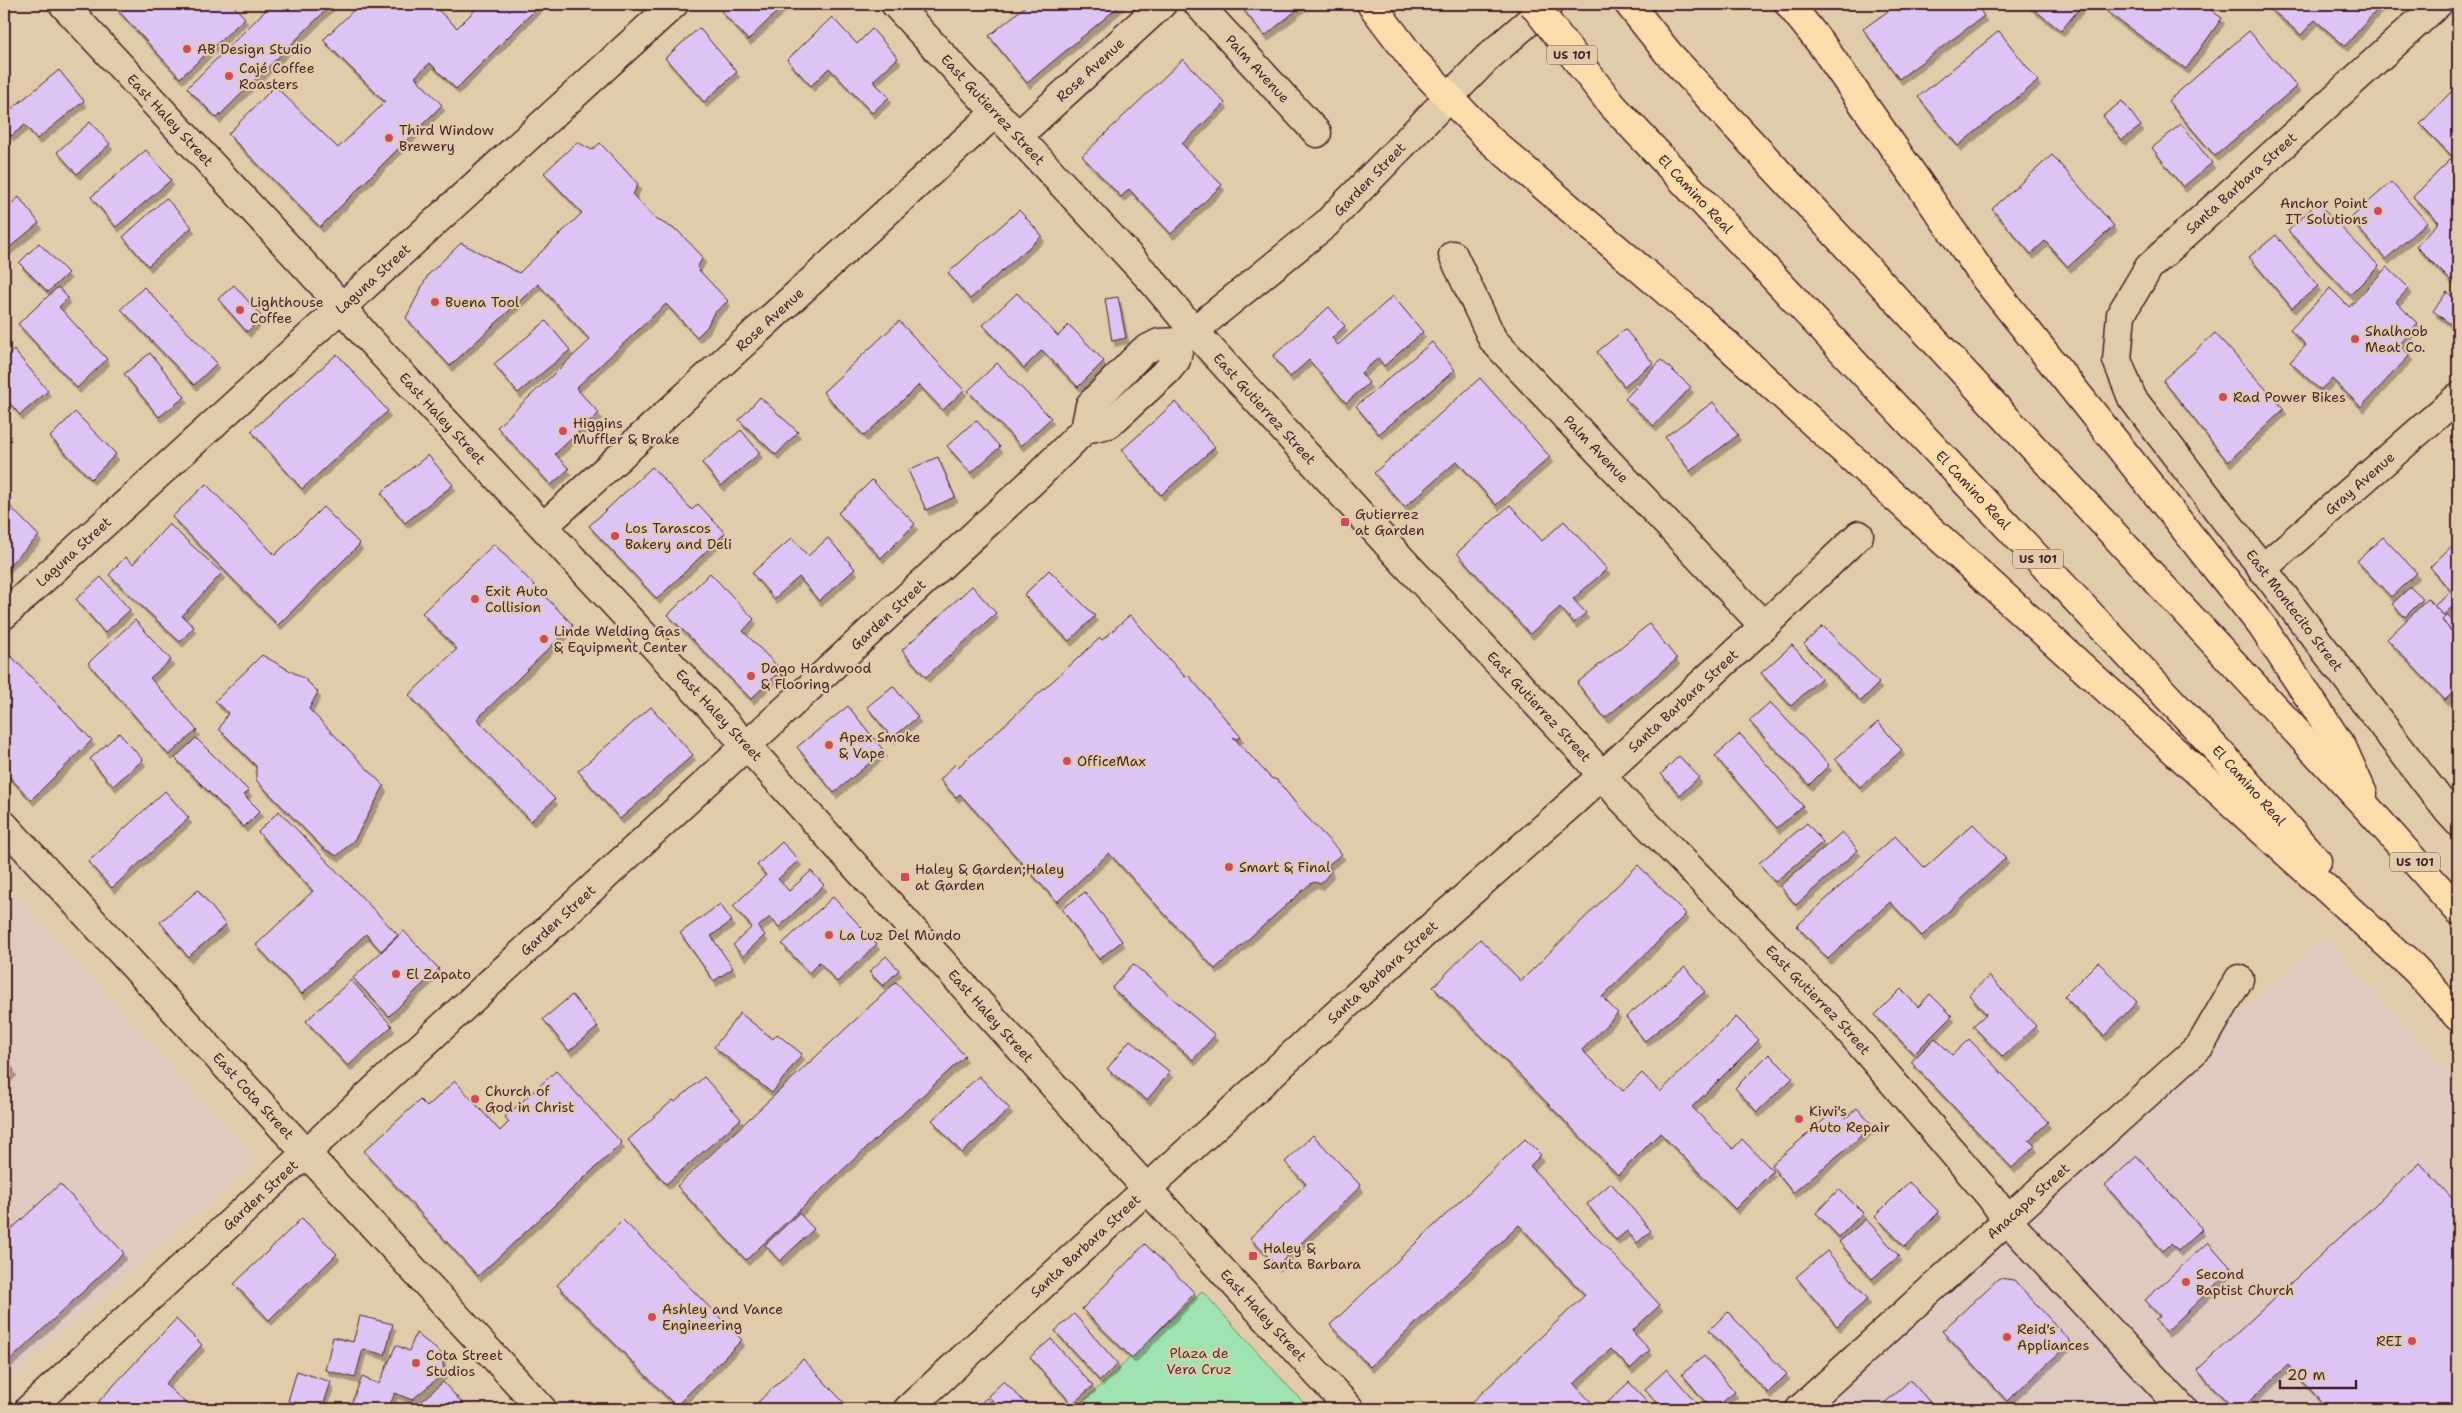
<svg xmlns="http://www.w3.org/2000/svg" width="2462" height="1413" viewBox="0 0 2462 1413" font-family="'Shantell Sans',sans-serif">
  <defs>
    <filter id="shadow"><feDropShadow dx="3" dy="5.5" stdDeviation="0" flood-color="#0004"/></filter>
  </defs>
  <rect width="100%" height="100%" fill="#e0ccaa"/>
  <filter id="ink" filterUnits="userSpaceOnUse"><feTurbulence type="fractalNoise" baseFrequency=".02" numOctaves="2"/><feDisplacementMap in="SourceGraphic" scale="10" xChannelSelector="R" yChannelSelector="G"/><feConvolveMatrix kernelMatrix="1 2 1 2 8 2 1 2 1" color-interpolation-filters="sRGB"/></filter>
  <g filter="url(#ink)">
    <path fill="#dfcac0" d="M4,882L257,1160L4,1383Z
      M2324,937L2458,1083V1409H1796Z"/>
    <path fill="#9fe4b0" stroke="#74826e" d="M1202,1291L1309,1409H1075Z"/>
    <path fill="#dcc5f5" stroke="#4a1f2b" filter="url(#shadow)" d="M118,4H232L245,18L180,78L115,7Z
      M272,4H332L217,118L187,88Z
      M360,4H432L457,28L481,4H541L456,89L430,63L415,77L442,105L320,227L228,134L275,86L338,148L385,102L323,40Z
      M728,4H785L748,40L721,11Z
      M1028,4H1122L1027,83L989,36Z
      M1239,4H1304L1265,36Z
      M1898,4H1976L1984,16L1899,79L1863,29Z
      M2027,4H2083L2061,31Z
      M2113,4H2202L2222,18L2186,69L2107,12Z
      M2265,4H2382L2345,46L2315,20L2301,35Z
      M832,17L857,44L872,29L898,58L873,81L889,97L872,113L829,68L811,86L787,60Z
      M699,28L737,72L704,102L665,58Z
      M1999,31L2038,81L1958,146L1918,97Z
      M2249,31L2297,86L2215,156L2168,101Z
      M1183,59L1225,103L1182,144L1222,185L1171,234L1129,189L1121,197L1082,156Z
      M59,70L84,101L37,139L25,125L11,136L4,127V115Z
      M2451,92L2458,99V271L2450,280L2416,246L2439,222L2413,197L2453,157L2420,124Z
      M2122,101L2141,126L2122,140L2103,116Z
      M90,122L110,144L77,174L57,152Z
      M2181,124L2212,163L2183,187L2152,148Z
      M577,142L592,150L600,143L638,184L633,195L654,218L678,231L703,257L697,268L728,301L713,314L707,327L697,337L666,304L576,388L599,413L555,454L569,469L551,485L497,427L590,340L538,284L450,366L406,318L428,275L461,243L519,273L582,213L544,173Z
      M146,150L171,180L116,227L91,197Z
      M2052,155L2114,226L2068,267L2045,241L2031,254L1992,209Z
      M2391,182L2427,222L2386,259L2350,219Z
      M19,197L39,223L4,252V210Z
      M166,198L192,227L148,266L123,237Z
      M2317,203L2379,266L2350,295L2288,231Z
      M1019,210L1042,236L970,299L948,273Z
      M2276,235L2318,286L2292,308L2249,257Z
      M39,243L68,273L48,292L19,263Z
      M2387,267L2409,288L2396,302L2418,324L2399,345L2410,355L2361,407L2332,379L2320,390L2290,362L2306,345L2290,330L2330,288L2349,307Z
      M234,285L262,317L247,332L218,299Z
      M58,287L68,298L59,307L107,359L77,388L18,324Z
      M144,287L217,363L194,385L121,309Z
      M2447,292L2458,301V330L2433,311Z
      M1017,293L1058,336L1069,325L1104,361L1078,387L1042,350L1024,368L983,325Z
      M1393,296L1423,332L1384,366L1378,358L1361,373L1369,383L1346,403L1309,360L1290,377L1273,356L1329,307L1345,326L1332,338L1338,345Z
      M1118,297L1126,338L1112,341L1105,299Z
      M546,321L570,350L518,393L494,364Z
      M899,321L964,390L943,410L919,385L864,436L823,392Z
      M1625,329L1653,363L1624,386L1597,352Z
      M2215,333L2284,409L2228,462L2163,380Z
      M1432,342L1455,370L1379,434L1356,406Z
      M14,350L48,391L20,415L4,396V358Z
      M150,353L185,397L159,417L124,374Z
      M337,354L388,411L302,489L251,431Z
      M1661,360L1691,387L1654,426L1625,399Z
      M997,363L1051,418L1021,446L968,391Z
      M1480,378L1550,457L1496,505L1457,461L1405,507L1374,473Z
      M760,397L798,432L776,455L739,420Z
      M1175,402L1215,447L1161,495L1122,450Z
      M1713,402L1738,435L1690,471L1665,437Z
      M75,412L116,454L91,479L50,437Z
      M976,420L1000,447L971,473L947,446Z
      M741,430L760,453L721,486L702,463Z
      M428,455L453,485L405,523L381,493Z
      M938,457L955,497L926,510L908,470Z
      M652,467L692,510L698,504L725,533L657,599L589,526Z
      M872,480L915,524L881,558L838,513Z
      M206,484L275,555L323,507L360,544L278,625L172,517Z
      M4,500L39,536L4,570Z
      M1510,505L1542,541L1564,521L1607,569L1573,599L1586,613L1574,623L1560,607L1530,634L1457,553Z
      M169,524L222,573L182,616L194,627L180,642L109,575L125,557L133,564Z
      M2383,537L2417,573L2391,597L2357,561Z
      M792,538L808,556L828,538L855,569L819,601L799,577L774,599L752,573Z
      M2458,540V599L2430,567Z
      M494,544L573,625L477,719L555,799L531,821L409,695L457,649L422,613Z
      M1049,570L1095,616L1069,641L1024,595Z
      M710,573L754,619L743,631L781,670L751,699L668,615Z
      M101,577L130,610L105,633L76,599Z
      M972,586L996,613L926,677L902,650Z
      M2410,587L2423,599L2405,617L2392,604Z
      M2451,591L2458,602L2443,615L2434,605Z
      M2428,599L2445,617L2442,620L2458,639V688L2445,700L2387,639Z
      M1130,615L1185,677L1188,675L1241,737L1237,739L1233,737L1271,778L1277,780L1305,815L1342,854L1328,865L1331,871L1321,884L1314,882L1309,885L1215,969L1109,853L1057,902L960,794L956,797L940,780L955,764L958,767L1100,638L1102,640Z
      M2447,615L2458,628V639L2442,620Z
      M135,620L171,660L150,678L197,730L169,755L88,663Z
      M1649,624L1677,659L1605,718L1577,683Z
      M1823,626L1879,683L1861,701L1804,644Z
      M1792,645L1821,678L1791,706L1761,673Z
      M10,655L92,740L31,800L4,771V661Z
      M262,655L305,679L318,692L309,709L384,786L355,839L337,856L323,848L256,780V766L219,729L228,713L215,701Z
      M893,686L918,717L892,738L867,707Z
      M1770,702L1829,765L1809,785L1749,721Z
      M848,706L884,751L834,793L797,747Z
      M651,707L693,755L620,819L578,771Z
      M1878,722L1902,750L1860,787L1835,759Z
      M119,733L143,760L113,786L90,759Z
      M1740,734L1803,806L1777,828L1715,756Z
      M196,738L249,791L244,795L260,811L244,827L175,758Z
      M1679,756L1699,777L1680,795L1661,774Z
      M165,791L189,818L112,888L88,862Z
      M279,811L398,935L381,951L366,934L302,994L256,945L313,891L258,832Z
      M1807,823L1823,842L1775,882L1759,863Z
      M1973,824L2006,858L1922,936L1890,902L1828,959L1797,926L1895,836L1925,868Z
      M1842,832L1858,850L1796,905L1780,886Z
      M782,842L799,860L778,879L789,891L811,871L824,885L779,927L770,917L758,927L765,935L743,956L733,945L752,927L733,906L766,875L757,865Z
      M1638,865L1686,914L1602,997L1618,1013L1582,1050L1623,1091L1642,1073L1660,1092L1736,1017L1759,1040L1692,1107L1733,1149L1742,1139L1773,1171L1735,1209L1660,1133L1618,1175L1433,987L1480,939L1521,981Z
      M198,890L226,925L188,957L160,922Z
      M1085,892L1122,941L1099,959L1062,909Z
      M833,897L877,944L837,982L819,962L809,973L782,944Z
      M720,904L732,921L711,936L733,968L714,981L680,933Z
      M404,931L439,969L389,1016L353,978Z
      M886,956L899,970L883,986L869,972Z
      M2098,962L2137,1002L2104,1036L2064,996Z
      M1133,964L1215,1035L1193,1060L1112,988Z
      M1685,967L1705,992L1645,1041L1626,1017Z
      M1989,976L2036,1026L2003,1057L1973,1026L1986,1014L1969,995Z
      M351,980L392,1026L348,1066L306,1021Z
      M896,982L965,1056L746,1260L677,1186Z
      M1901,989L1918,1007L1930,994L1952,1016L1914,1054L1875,1015Z
      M572,995L598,1027L569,1051L543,1019Z
      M740,1013L773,1039L777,1034L802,1054L772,1093L714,1047Z
      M1935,1038L1952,1055L1969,1039L2048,1122L2029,1140L2035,1146L2012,1168L1911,1062Z
      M1130,1040L1170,1072L1147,1100L1107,1069Z
      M1769,1054L1793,1078L1757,1112L1735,1088Z
      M4,1059L14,1070L4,1079Z
      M556,1071L622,1143L478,1276L364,1151L420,1100L427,1107L455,1081L500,1131L509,1122L505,1117Z
      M979,1076L1010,1109L962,1153L932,1120Z
      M704,1077L741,1119L666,1184L628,1140L673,1100L675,1102Z
      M1838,1108L1846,1118L1857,1108L1873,1126L1793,1193L1771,1165Z
      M1313,1135L1361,1186L1277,1266L1250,1238L1306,1184L1285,1162Z
      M1525,1139L1541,1155L1530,1166L1660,1305L1632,1331L1650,1350L1630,1369L1611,1349L1574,1384L1592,1403L1585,1409H1548L1546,1407L1544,1409H1465L1585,1295L1519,1225L1370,1367L1330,1325Z
      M2137,1156L2202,1229L2178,1251L2171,1244L2163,1251L2105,1185Z
      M2420,1163L2458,1205V1409H2328L2288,1365L2241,1409H2234L2197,1370Z
      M1909,1182L1939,1212L1905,1247L1875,1216Z
      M1611,1183L1651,1231L1637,1243L1627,1231L1616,1240L1587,1204Z
      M60,1184L124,1253L4,1366V1236Z
      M1839,1189L1863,1213L1839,1237L1816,1213Z
      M799,1213L814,1229L780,1261L765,1245Z
      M302,1218L337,1254L269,1320L234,1284Z
      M1866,1219L1899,1256L1872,1279L1839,1242Z
      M623,1220L742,1340L676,1406L557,1285Z
      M2208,1242L2232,1269L2166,1332L2155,1320L2160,1316L2145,1300Z
      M1145,1244L1195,1293L1132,1358L1082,1309Z
      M1827,1251L1868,1299L1837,1326L1796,1277Z
      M1999,1278L2014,1280L2071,1342L2007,1401L1942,1331Z
      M1728,1312L1787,1374L1768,1393L1709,1330Z
      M1074,1314L1118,1364L1100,1381L1055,1331Z
      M360,1316L393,1324L385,1355L363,1349L355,1378L325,1370L333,1337L353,1342Z
      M176,1319L202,1345L165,1384L192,1409H108L99,1401Z
      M416,1333L442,1354L444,1373L412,1400L395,1393L388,1409H349L362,1377L379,1384L396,1345L409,1351Z
      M1051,1339L1093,1386L1072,1404L1030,1357Z
      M1704,1356L1735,1392L1714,1409H1711L1682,1374Z
      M803,1359L846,1405L841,1409H751Z
      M1667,1369L1702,1409H1663L1645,1389Z
      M297,1371L331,1382L322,1409L288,1401Z
      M1910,1380L1936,1409H1878Z
      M1004,1381L1031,1409H1001L988,1396Z
      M443,1382L465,1406L462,1409H413Z
      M1629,1382L1654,1409H1613L1607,1403Z
      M987,1398L997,1409H974Z"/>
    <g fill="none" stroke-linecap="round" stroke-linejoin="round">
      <defs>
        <g id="minor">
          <path id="s1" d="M1198,4L1317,133"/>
          <path id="s2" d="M1018,136L1162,4"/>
          <path id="s3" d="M1453,255L1493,340L1764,626"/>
          <path id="s4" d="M544,526L995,113"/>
          <path id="s5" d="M2262,569L2458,397"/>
          <path id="s6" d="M4,615L674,4"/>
          <path id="s7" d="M4,825L542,1409"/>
          <path d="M2007,1220L2200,1046L2239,979"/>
          <path id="s8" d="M908,1409L1429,929L1571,804L1764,626L1859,535"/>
        </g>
        <g id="tertiary">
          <path id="s9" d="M63,4L322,284L365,335L746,745"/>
          <path id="s10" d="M895,4L1153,282L1194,331"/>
          <path id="s11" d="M2438,4L2149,267L2121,314L2117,360L2132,398L2448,811L2458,822"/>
          <path d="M1800,1409L2007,1220"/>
        </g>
        <g id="secondary">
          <path id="s12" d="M1194,331L1403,561L1581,751L1622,799L1844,1025L1990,1196L2007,1220L2183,1409"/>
          <path d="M1085,429L1109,424L1167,371L1176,360L1180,342"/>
          <path id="s13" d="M746,745L1148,1190L1350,1409"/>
          <path id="s14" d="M29,1409L1037,477L1085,429L1090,405L1143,351L1159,343L1180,342L1326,224L1487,58L1549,4"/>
        </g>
        <g id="motorway">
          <path d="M1371,4L1415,62L1489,139L1700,320L2418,972"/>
          <path d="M1629,4L1668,53L2372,813L2458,910"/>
          <path d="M1789,4L1822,45L1985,278L2262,626L2343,749L2363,794"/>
          <path id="s15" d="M1612,105L2224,757L2317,861"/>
          <path d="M2406,959L2458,1017"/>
        </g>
      </defs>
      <use href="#minor" stroke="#4a1f2b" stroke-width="31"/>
      <use href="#tertiary" stroke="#4a1f2b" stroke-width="31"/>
      <use href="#secondary" stroke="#4a1f2b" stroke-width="31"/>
      <use href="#motorway" stroke="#4a1f2b" stroke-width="31"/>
      <use href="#minor" stroke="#e0ccaa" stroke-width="28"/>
      <use href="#tertiary" stroke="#e0ccaa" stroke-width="28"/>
      <use href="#secondary" stroke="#e0ccaa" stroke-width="28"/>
      <use href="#motorway" stroke="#fbddab" stroke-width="28"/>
      <defs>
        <path id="motorway-bridge" d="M1533,4L1612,105"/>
      </defs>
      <use href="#motorway-bridge" stroke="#4a1f2b" stroke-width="31" stroke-linecap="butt"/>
      <use href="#motorway-bridge" stroke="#fbddab" stroke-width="28"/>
    </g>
  </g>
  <g fill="#d1495b" stroke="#e0ccaa" stroke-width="2">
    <circle cx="187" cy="49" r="5"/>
    <circle cx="229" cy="76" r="5"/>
    <circle cx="389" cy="138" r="5"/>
    <circle cx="2378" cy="211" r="5"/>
    <circle cx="435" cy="302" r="5"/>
    <circle cx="240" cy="310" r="5"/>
    <circle cx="2355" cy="339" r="5"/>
    <circle cx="2223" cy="397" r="5"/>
    <circle cx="563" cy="431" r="5"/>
    <rect x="1340" y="517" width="10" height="10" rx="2.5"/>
    <circle cx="615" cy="536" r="5"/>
    <circle cx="475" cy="599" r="5"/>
    <circle cx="544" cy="639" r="5"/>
    <circle cx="751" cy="676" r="5"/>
    <circle cx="829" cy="745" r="5"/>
    <circle cx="1067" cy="761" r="5"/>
    <circle cx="1229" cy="867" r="5"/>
    <rect x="900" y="872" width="10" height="10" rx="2.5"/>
    <circle cx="829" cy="935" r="5"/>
    <circle cx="396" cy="974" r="5"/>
    <circle cx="475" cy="1099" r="5"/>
    <circle cx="1799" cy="1119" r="5"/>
    <rect x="1248" y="1251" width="10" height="10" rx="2.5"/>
    <circle cx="2186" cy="1282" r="5"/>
    <circle cx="652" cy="1317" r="5"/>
    <circle cx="2007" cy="1337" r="5"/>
    <circle cx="2412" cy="1341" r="5"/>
    <circle cx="416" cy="1363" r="5"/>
  </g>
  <g text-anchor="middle" stroke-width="4.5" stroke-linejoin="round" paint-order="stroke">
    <g fill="#e0ccaa" stroke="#775351" stroke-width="1">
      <rect x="1547" y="45.5" width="50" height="19" rx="4"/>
      <rect x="2013" y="549.5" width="50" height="19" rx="4"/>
      <rect x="2390" y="852.5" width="50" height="19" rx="4"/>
    </g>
    <g font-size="12" font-weight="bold" fill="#4a1f2b">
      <text x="1572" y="59">US 101</text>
      <text x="2038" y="563">US 101</text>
      <text x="2415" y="866">US 101</text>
    </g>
    <g font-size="14" fill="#4a1f2b" stroke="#e0ccaa" text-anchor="start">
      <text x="197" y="54">AB Design Studio</text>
      <text x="239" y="73">Cajé Coffee<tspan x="239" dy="16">Roasters</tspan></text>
      <text x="399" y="135">Third Window<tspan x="399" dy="16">Brewery</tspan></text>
      <text x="2368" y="208" text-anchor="end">Anchor Point<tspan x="2368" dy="16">IT Solutions</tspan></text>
      <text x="250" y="307">Lighthouse<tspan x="250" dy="16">Coffee</tspan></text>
      <text x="445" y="307">Buena Tool</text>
      <text x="2365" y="336">Shalhoob<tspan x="2365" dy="16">Meat Co.</tspan></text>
      <text x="2233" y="402">Rad Power Bikes</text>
      <text x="573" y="428">Higgins<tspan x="573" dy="16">Muffler &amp; Brake</tspan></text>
      <text x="1355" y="519">Gutierrez<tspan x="1355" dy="16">at Garden</tspan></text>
      <text x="625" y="533">Los Tarascos<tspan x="625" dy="16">Bakery and Deli</tspan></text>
      <text x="485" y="596">Exit Auto<tspan x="485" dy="16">Collision</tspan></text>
      <text x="554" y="636">Linde Welding Gas<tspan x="554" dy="16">&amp; Equipment Center</tspan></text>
      <text x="761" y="673">Dago Hardwood<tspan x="761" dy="16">&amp; Flooring</tspan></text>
      <text x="839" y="742">Apex Smoke<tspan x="839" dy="16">&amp; Vape</tspan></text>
      <text x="1077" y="766">OfficeMax</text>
      <text x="1239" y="872">Smart &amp; Final</text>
      <text x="915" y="874">Haley &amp; Garden;Haley<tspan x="915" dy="16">at Garden</tspan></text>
      <text x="839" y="940">La Luz Del Mundo</text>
      <text x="406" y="979">El Zapato</text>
      <text x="485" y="1096">Church of<tspan x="485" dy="16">God in Christ</tspan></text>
      <text x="1809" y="1116">Kiwi's<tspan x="1809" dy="16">Auto Repair</tspan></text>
      <text x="1263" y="1253">Haley &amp;<tspan x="1263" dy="16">Santa Barbara</tspan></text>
      <text x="2196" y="1279">Second<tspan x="2196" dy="16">Baptist Church</tspan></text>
      <text x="662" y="1314">Ashley and Vance<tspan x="662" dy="16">Engineering</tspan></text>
      <text x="2017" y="1334">Reid's<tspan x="2017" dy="16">Appliances</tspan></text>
      <text x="2402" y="1346" text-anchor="end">REI</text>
      <text x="426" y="1360">Cota Street<tspan x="426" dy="16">Studios</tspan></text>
    </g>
    <g font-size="14" fill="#4a1f2b" stroke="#e0ccaa">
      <text dy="5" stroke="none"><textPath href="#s1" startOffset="88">Palm Avenue</textPath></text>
      <text dy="5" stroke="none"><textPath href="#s2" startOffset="98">Rose Avenue</textPath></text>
      <text dy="5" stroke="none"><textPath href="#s10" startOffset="144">East Gutierrez Street</textPath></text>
      <text dy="5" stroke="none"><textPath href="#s9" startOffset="158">East Haley Street</textPath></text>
      <text dy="5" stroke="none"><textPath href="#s14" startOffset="1830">Garden Street</textPath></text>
      <text transform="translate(2241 183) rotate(-42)" y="5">Santa Barbara Street</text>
      <text dy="5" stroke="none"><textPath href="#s15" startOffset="122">El Camino Real</textPath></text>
      <text dy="5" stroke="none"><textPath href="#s6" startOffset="499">Laguna Street</textPath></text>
      <text dy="5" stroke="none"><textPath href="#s4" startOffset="306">Rose Avenue</textPath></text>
      <text dy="5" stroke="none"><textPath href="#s12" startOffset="105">East Gutierrez Street</textPath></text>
      <text dy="5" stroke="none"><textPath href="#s9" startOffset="562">East Haley Street</textPath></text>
      <text dy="5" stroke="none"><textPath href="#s3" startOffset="244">Palm Avenue</textPath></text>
      <text dy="5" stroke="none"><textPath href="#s5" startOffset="130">Gray Avenue</textPath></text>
      <text dy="5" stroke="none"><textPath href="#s15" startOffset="528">El Camino Real</textPath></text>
      <text dy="5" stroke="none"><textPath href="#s6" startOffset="94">Laguna Street</textPath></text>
      <text dy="5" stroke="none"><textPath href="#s11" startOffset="800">East Montecito Street</textPath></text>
      <text dy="5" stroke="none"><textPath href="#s14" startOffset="1170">Garden Street</textPath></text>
      <text dy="5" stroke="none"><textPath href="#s8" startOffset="1050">Santa Barbara Street</textPath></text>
      <text dy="5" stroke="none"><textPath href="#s12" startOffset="510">East Gutierrez Street</textPath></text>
      <text transform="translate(719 715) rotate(47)" y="5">East Haley Street</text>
      <text dy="5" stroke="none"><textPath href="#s15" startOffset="932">El Camino Real</textPath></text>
      <text dy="5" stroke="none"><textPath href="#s14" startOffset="720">Garden Street</textPath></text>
      <text dy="5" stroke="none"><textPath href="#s8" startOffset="645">Santa Barbara Street</textPath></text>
      <text dy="5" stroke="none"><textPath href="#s12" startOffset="915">East Gutierrez Street</textPath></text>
      <text dy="5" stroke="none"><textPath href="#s13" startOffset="365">East Haley Street</textPath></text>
      <text dy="5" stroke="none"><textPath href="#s7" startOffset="368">East Cota Street</textPath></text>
      <text dy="5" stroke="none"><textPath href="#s14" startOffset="315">Garden Street</textPath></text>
      <text transform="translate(2028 1201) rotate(-42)" y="5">Anacapa Street</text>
      <text dy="5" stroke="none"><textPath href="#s8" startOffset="241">Santa Barbara Street</textPath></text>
      <text dy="5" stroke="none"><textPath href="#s13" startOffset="770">East Haley Street</textPath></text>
    </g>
    <g font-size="14" fill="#523338" stroke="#e0ccaa">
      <text x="1199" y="1358">Plaza de<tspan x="1199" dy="16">Vera Cruz</tspan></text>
    </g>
  </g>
  <rect width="2462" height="1413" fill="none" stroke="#e0ccaa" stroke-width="20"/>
  <rect x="10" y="10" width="2442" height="1393" fill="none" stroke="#4a1f2b" stroke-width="2" filter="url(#ink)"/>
  <path d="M2280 1380v8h76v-8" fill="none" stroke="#4a1f2b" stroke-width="2.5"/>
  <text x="2287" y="1380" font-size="15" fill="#4a1f2b" stroke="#e0ccaa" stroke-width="4" paint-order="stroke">20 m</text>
</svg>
